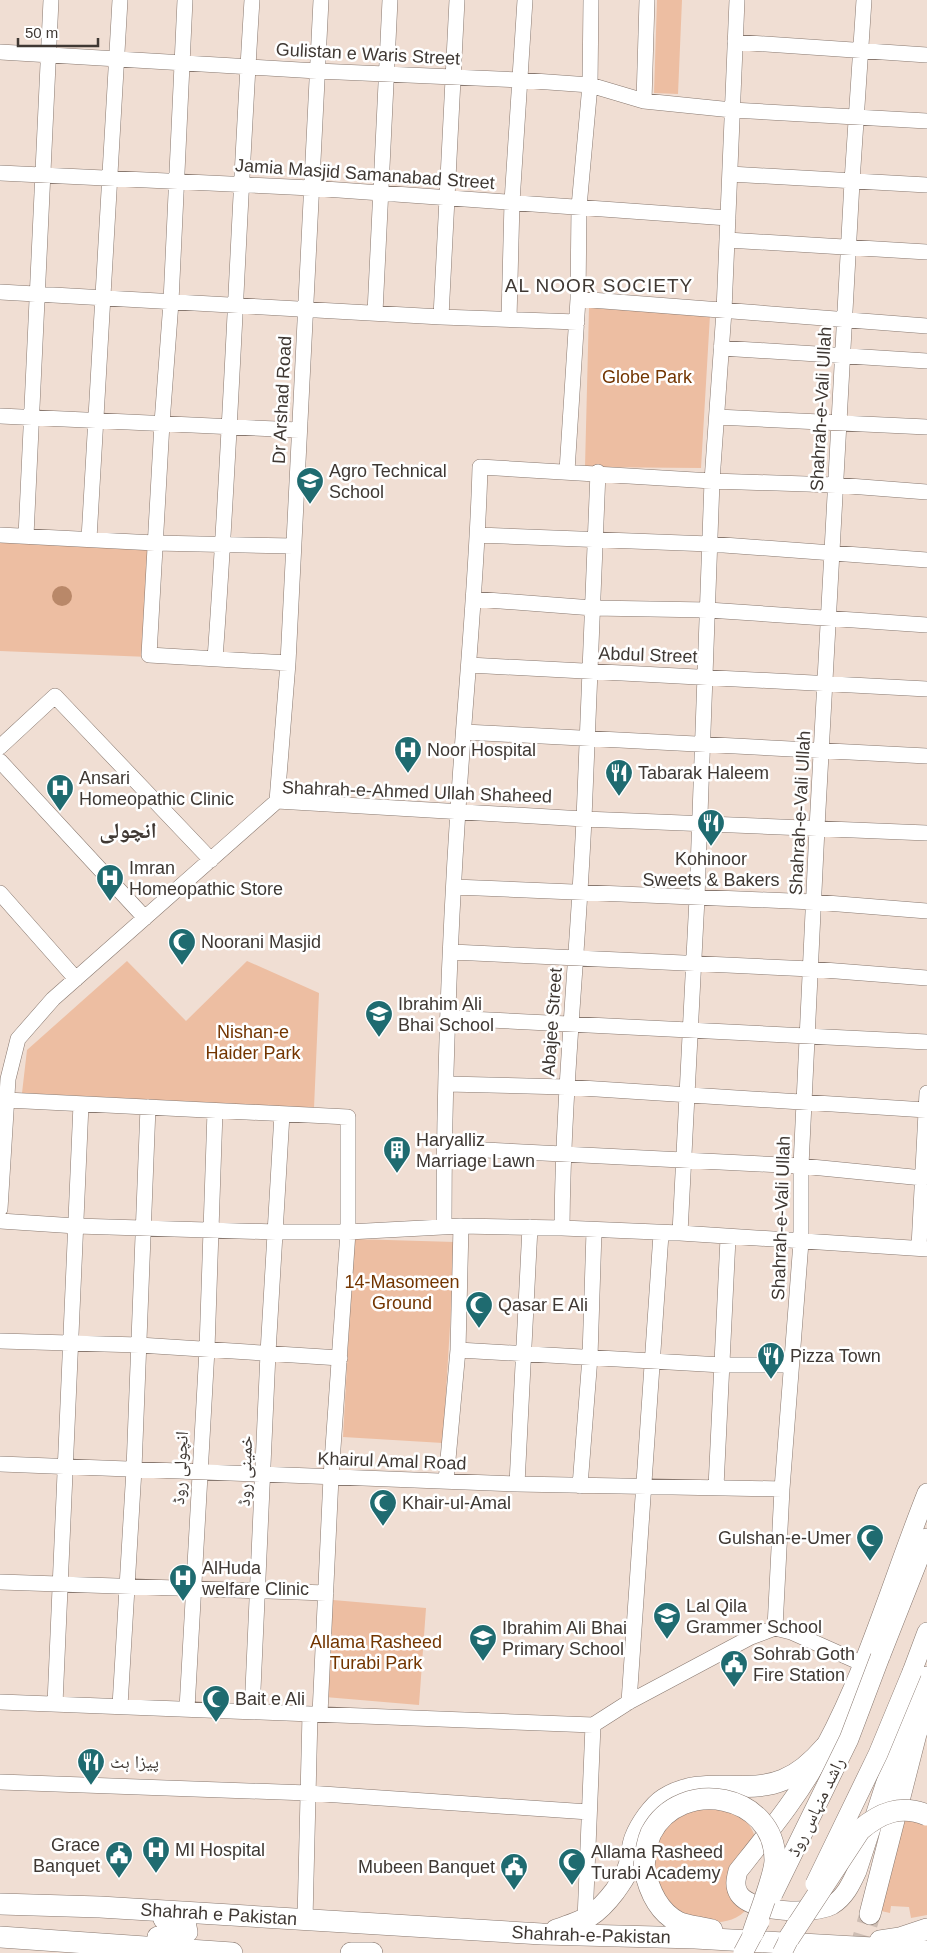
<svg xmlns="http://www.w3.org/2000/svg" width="927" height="1953" viewBox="0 0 927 1953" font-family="Helvetica,'Noto Naskh Arabic',sans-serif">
  <rect width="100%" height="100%" fill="#f0ded3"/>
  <path fill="#edbea2" d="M657,0H682L678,94L654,93Z
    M589,308L710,315L701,468L585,467Z
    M0,535L155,543L149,657L0,651Z
    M127,961L186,1021L247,961L319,993L314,1108L22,1093L27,1050Z
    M354,1239L455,1242L443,1443L343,1437Z
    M333,1600L426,1608L419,1705L325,1697Z
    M719,1808C735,1814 751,1819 755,1838L734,1864L748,1908C731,1928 703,1923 680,1918L650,1873V1859L665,1827L689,1811Z
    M905,1819L927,1824V1915L911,1918L909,1907L891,1906L890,1913L881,1911Z"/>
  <path fill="#b98869" d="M52 596a10 10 0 1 1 20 0a10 10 0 1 1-20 0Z"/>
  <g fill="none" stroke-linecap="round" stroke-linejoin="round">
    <path stroke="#cdbdb3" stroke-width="21" stroke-dasharray="21 11" stroke-linecap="butt" d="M854,1953L861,1945L870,1914"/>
    <defs>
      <path id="minor" d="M185,0L171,302L162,423L149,655L288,663
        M735,42L927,55
        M0,52L317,71L520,80L590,85L644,101L732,110L927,121
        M644,101L647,0
        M0,173L311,188L728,218
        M730,174L927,185
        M727,240L927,252
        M0,292L441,317L577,322
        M578,299L927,326
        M375,313L390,0
        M441,317L457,0
        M509,319L512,202L525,0
        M721,348L927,361
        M0,416L299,430
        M717,417L927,427
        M567,471L578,299L579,207L590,85L591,0
        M0,535L155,543L293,546
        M478,535L710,544L927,560
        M26,536L51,0
        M89,539L120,0
        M474,599L593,608L708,610L927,625
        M215,659C231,440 238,220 252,0
        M469,665L927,689
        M464,732L927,756
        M0,747L55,696L211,860
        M0,761L145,918
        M277,801L288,663L321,0
        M454,887L814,902L927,911
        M0,893L76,979
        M452,952L811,969L927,978
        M449,1018L927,1042
        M447,1084L566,1087L926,1110
        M6,1100L348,1117V1232L331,1477L320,1714
        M444,1148L801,1166L923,1178
        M0,1209L8,1079L18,1039L53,999L277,801L584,819L927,833
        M0,1221L76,1226L276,1232H348L461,1226L562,1228L680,1233L927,1249
        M444,1227C444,1089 449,949 458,810C465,696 477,582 480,467L712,481L836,485L927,492
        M562,1228C563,1091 578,955 584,818C589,703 593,588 598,472
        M680,1233L697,898L712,481L724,311L737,0
        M919,1247L927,1093
        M0,1341L139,1345L340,1358
        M458,1350L722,1365H791
        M0,1464L517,1484L782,1489
        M446,1481L458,1350L461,1226
        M517,1484L530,1227
        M580,1486L590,1357L594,1231
        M716,1487L728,1238
        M0,1582L326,1593
        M775,1628L782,1489L801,1242V1166L817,828L852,182L864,0
        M0,1702L593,1725
        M629,1702L661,1234
        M55,1704L81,1104
        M120,1706L134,1469L148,1107
        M187,1709L207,1349L215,1111
        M252,1712L268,1353L282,1114
        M0,1782L308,1793L589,1812
        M305,1920L310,1714
        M585,1920L593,1725L629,1702L751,1637L775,1628L791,1632L863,1664"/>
      <path id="major" d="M927,1493C893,1578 868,1667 825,1747C802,1792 769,1832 738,1871C736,1879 734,1886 739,1894C752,1913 813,1915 832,1905C845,1897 851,1884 857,1871L900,1739L927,1676
        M880,1657L927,1538
        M912,1672L927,1632"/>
      <g id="highway">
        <path d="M644,1867C648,1887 657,1911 678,1922C687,1926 701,1927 712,1930"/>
        <path id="s1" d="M0,1904L100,1907L542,1934L695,1938L927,1951"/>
        <path d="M870,1914L916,1734L927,1703"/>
        <path d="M556,1930C586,1920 596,1916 615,1891C620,1883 626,1877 628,1868C632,1859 631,1848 635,1838C640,1825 653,1806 664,1799C704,1774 744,1796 783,1780C800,1773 814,1760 825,1747"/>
        <path d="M0,1937L232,1953"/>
        <path d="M158,1937L179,1938L187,1932L185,1922L164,1919"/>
        <path d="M880,1941L900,1938L927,1929"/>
        <path d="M351,1953H372"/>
      </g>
    </defs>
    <use href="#minor" stroke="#88786f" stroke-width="16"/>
    <use href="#major" stroke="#88786f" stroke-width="20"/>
    <use href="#highway" stroke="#88786f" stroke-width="22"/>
    <use href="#minor" stroke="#fff" stroke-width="15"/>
    <use href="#major" stroke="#fff" stroke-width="19"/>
    <use href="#highway" stroke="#fff" stroke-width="21"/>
    <defs>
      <path id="major-bridge" d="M815,1884L878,1754L912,1672
        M773,1894L849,1739L880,1657
        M743,1953L760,1921
        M782,1953L796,1925"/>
      <path id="highway-bridge" d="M644,1867C645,1856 646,1844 651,1833C681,1776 775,1794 775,1860C775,1875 758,1917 753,1933
        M789,1938L860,1830C880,1813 901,1804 927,1815"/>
    </defs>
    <use href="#major-bridge" stroke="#88786f" stroke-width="20" stroke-linecap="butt"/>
    <use href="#highway-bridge" stroke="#88786f" stroke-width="22" stroke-linecap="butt"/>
    <use href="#major-bridge" stroke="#fff" stroke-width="19"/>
    <use href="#highway-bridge" stroke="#fff" stroke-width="21"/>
  </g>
  <defs>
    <symbol id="school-pin" viewBox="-11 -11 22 30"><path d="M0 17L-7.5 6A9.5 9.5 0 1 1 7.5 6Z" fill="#1f6b70" stroke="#fff"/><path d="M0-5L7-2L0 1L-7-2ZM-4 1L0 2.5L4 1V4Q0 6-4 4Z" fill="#fff"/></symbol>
    <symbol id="hospital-pin" viewBox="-11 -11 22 30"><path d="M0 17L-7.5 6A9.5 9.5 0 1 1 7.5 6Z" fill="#1f6b70" stroke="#fff"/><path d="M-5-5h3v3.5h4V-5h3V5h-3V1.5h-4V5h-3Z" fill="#fff"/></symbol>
    <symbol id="restaurant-pin" viewBox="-11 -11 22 30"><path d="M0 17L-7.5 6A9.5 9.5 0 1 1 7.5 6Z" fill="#1f6b70" stroke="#fff"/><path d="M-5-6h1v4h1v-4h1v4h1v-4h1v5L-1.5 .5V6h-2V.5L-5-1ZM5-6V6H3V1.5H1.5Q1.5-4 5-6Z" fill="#fff"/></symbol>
    <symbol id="mosque-pin" viewBox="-11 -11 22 30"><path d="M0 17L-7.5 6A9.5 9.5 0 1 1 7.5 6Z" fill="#1f6b70" stroke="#fff"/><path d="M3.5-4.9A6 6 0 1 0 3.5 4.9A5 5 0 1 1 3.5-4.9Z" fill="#fff"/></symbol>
    <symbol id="building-pin" viewBox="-11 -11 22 30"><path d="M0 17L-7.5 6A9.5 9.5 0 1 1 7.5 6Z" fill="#1f6b70" stroke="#fff"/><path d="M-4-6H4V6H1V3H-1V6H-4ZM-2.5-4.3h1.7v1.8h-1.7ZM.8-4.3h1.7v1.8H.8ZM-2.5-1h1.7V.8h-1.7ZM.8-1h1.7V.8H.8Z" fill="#fff"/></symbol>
    <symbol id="civic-pin" viewBox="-11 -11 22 30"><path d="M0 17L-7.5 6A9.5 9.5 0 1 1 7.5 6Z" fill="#1f6b70" stroke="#fff"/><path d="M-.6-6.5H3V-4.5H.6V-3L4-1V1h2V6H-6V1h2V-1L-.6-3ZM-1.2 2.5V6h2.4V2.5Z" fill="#fff"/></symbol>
  </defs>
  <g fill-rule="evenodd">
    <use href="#school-pin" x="294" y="465" width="32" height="43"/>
    <use href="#hospital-pin" x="392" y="734" width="32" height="43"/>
    <use href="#restaurant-pin" x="603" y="757" width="32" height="43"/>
    <use href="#hospital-pin" x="44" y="772" width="32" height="43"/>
    <use href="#restaurant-pin" x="695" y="807" width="32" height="43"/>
    <use href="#hospital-pin" x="94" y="862" width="32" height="43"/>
    <use href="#mosque-pin" x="166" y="926" width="32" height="43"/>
    <use href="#school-pin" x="363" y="998" width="32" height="43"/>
    <use href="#building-pin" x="381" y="1134" width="32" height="43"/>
    <use href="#mosque-pin" x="463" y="1289" width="32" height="43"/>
    <use href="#restaurant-pin" x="755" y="1340" width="32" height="43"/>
    <use href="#mosque-pin" x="367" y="1487" width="32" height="43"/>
    <use href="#mosque-pin" x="854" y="1522" width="32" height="43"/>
    <use href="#hospital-pin" x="167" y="1562" width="32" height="43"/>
    <use href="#school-pin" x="651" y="1600" width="32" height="43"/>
    <use href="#school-pin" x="467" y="1622" width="32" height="43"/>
    <use href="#civic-pin" x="718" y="1648" width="32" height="43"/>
    <use href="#mosque-pin" x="200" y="1683" width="32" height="43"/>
    <use href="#restaurant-pin" x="75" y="1746" width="32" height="43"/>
    <use href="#hospital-pin" x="140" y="1834" width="32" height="43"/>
    <use href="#civic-pin" x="103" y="1839" width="32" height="43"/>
    <use href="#mosque-pin" x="556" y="1846" width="32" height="43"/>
    <use href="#civic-pin" x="498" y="1851" width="32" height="43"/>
  </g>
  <g text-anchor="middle" stroke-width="5" stroke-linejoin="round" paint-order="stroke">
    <g font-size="18" fill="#3f3833" stroke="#fff">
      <text transform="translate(368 54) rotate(3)" y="6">Gulistan e Waris Street</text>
      <text transform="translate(365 174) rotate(4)" y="6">Jamia Masjid Samanabad Street</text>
      <text transform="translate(282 400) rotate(-87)" y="6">Dr Arshad Road</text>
      <text transform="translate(821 409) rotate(-87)" y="6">Shahrah-e-Vali Ullah</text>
      <text transform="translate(648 655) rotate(2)" y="6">Abdul Street</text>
      <text transform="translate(417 792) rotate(2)" y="6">Shahrah-e-Ahmed Ullah Shaheed</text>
      <text transform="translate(800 813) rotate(-87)" y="6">Shahrah-e-Vali Ullah</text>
      <text transform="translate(552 1022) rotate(-86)" y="6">Abajee Street</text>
      <text transform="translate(781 1218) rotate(-88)" y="6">Shahrah-e-Vali Ullah</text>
      <text transform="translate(392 1461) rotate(2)" y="6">Khairul Amal Road</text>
      <text transform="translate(180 1468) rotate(-87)" y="6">انچولی روڈ</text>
      <text transform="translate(245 1471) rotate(-88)" y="6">خمینی روڈ</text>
      <text transform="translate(816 1807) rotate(-64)" y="6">راشد منہاس روڈ</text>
      <text dy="6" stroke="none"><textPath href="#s1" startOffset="219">Shahrah e Pakistan</textPath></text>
      <text dy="6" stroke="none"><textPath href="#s1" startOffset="592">Shahrah-e-Pakistan</textPath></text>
    </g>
    <g font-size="18" fill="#733500" stroke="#fff">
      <text x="647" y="383">Globe Park</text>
      <text x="253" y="1038">Nishan-e<tspan x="253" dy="21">Haider Park</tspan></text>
      <text x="402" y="1288">14-Masomeen<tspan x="402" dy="21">Ground</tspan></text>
      <text x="376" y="1648">Allama Rasheed<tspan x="376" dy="21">Turabi Park</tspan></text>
    </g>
    <g font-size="18" fill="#3f3833" stroke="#fff" text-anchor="start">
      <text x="329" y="477">Agro Technical<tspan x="329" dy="21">School</tspan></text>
      <text x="427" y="756">Noor Hospital</text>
      <text x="638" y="779">Tabarak Haleem</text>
      <text x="79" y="784">Ansari<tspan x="79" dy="21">Homeopathic Clinic</tspan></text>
      <text x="711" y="865" text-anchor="middle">Kohinoor<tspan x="711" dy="21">Sweets &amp; Bakers</tspan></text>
      <text x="129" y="874">Imran<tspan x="129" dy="21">Homeopathic Store</tspan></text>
      <text x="201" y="948">Noorani Masjid</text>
      <text x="398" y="1010">Ibrahim Ali<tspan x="398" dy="21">Bhai School</tspan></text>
      <text x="416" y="1146">Haryalliz<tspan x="416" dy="21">Marriage Lawn</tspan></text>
      <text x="498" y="1311">Qasar E Ali</text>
      <text x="790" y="1362">Pizza Town</text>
      <text x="402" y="1509">Khair-ul-Amal</text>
      <text x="851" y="1544" text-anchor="end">Gulshan-e-Umer</text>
      <text x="202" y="1574">AlHuda<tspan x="202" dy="21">welfare Clinic</tspan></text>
      <text x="686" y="1612">Lal Qila<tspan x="686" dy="21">Grammer School</tspan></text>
      <text x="502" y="1634">Ibrahim Ali Bhai<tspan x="502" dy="21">Primary School</tspan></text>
      <text x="753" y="1660">Sohrab Goth<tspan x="753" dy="21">Fire Station</tspan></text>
      <text x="235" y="1705">Bait e Ali</text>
      <text x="110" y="1768">پیزا ہٹ</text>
      <text x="100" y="1851" text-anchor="end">Grace<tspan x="100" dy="21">Banquet</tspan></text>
      <text x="175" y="1856">MI Hospital</text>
      <text x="591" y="1858">Allama Rasheed<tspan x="591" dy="21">Turabi Academy</tspan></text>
      <text x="495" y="1873" text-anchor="end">Mubeen Banquet</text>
    </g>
    <g font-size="19" letter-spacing="1" fill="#3f3833" stroke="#fff">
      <text x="599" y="292">AL NOOR SOCIETY</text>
    </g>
    <g font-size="22" font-weight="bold" fill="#3f3833" stroke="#fff">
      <text x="128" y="838">انچولی</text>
    </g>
  </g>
  <path d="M18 38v8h80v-8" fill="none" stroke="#3f3833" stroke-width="2.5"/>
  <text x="25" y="38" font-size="15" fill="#3f3833" stroke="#ffffff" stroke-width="4" paint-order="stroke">50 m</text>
</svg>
